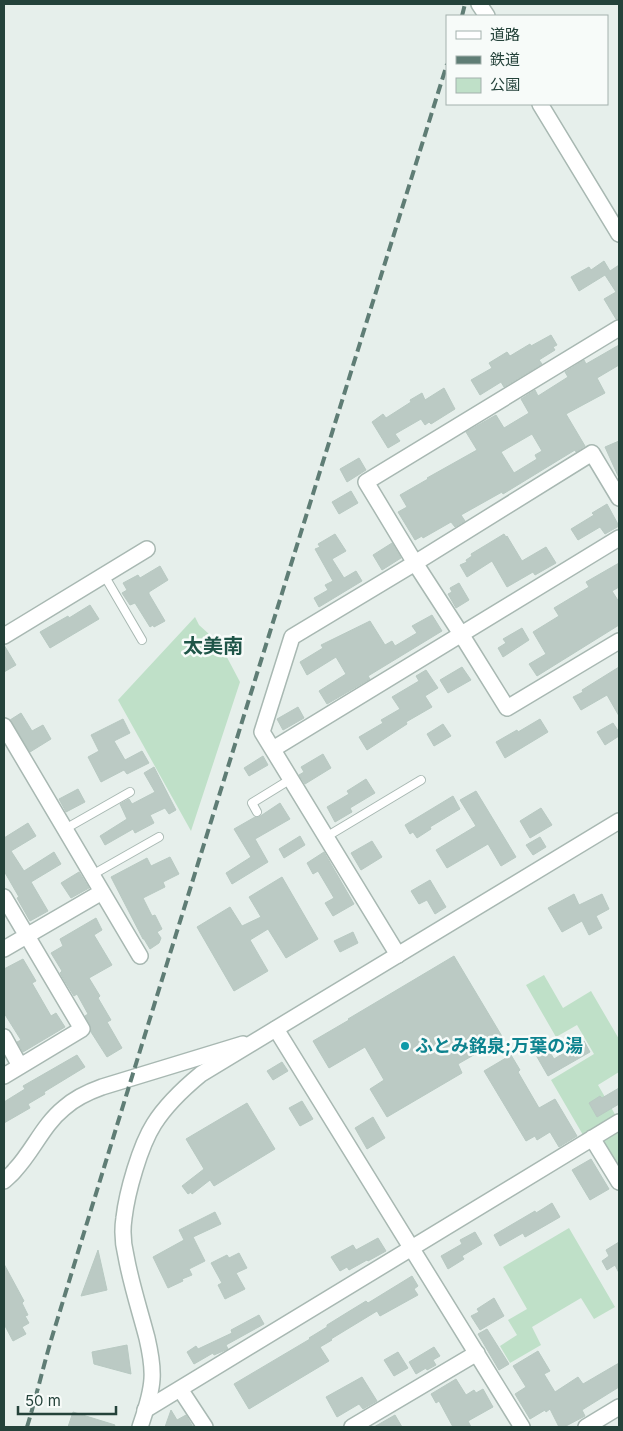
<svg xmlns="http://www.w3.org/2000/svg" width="623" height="1431" viewBox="0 0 623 1431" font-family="Inter,'Noto Sans JP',sans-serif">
  <rect width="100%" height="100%" fill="#e6efeb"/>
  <path fill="#bfe0c8" d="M195,617L199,625L220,644L240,682L191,831L118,700Z
    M544,975L563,1008L591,991L619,1039V1072L598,1085L616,1116L583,1135L551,1080L594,1054L577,1025L556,1037L526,985Z
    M619,1130V1174L600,1141Z
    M569,1228L615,1307L594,1319L581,1298L532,1327L541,1345L510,1363L500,1346L517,1335L508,1320L527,1309L503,1267Z"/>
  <path fill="#bbcac4" stroke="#b8c9c2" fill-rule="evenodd" d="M604,261L610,271L619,265V319H616L604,299L616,292L605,275L579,291L571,277L589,267L591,270Z
    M551,335L557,345L553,347L555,350L539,360L542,364L504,387L501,382L480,395L471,380L492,368L489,363L507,352L510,356L530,344L531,346Z
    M619,345V365L597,378L605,393L566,414L585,446L576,452L575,450L503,494L502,492L461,515L465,521L455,527L451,522L423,538L422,536L415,540L398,512L407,507L400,495L428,479L427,478L477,450L466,432L496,415L504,428L529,413L521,399L535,390L538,396L568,377L565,372L584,360L586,364ZM532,434L542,451L535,455L537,459L514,473L501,452Z
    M444,388L455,409L431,424L429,422L425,425L421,419L395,434L400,441L388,448L372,422L383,414L386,418L411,402L410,400L422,393L425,400Z
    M619,441V478L605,447Z
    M359,458L366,470L347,482L340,469Z
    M351,491L358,503L339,514L332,502Z
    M607,504L619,526L605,534L600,527L578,540L571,529L594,515L592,513Z
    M335,534L346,551L332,559L344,578L356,571L362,581L319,607L314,598L328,590L325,585L333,581L315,549L320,547L318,544Z
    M504,534L506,537L507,536L522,561L546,547L556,563L535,575L533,572L507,587L492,561L467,577L460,565L467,562L466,560L472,556L471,554Z
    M392,543L401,558L382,570L373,555Z
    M619,563V587L612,591L619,602V625L537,676L529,664L546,654L533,632L559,616L554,608L589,587L586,582Z
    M160,566L168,580L149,592V594L165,621L154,627L153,625L150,627L135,603L130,605L122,593L127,590L123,583L138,575L140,578Z
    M459,583L469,600L456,608L448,594L452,592L450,588Z
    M90,605L99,619L50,648L40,632L68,616L69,618Z
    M432,615L442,631L368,676L370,679L327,704L319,691L346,674L336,657L307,675L300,662L323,648L321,645L370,621L385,645L392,641L395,646L417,633L412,626Z
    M522,628L529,640L503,657L498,648L506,643L503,639Z
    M4,645L16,665L4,672Z
    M462,667L471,680L448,693L440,680Z
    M619,667V716L607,695L581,710L573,697L583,692L582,690Z
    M426,670L438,688L425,696L432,707L406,722L407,724L367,750L359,737L383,723L381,720L400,709L392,697L419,681L416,676Z
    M298,707L304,718L283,730L277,719Z
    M21,713L32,731L43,725L51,739L30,752L10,720Z
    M123,719L130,733L114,741L125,760L142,751L149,763L127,774L124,770L101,782L88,757L99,751L91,735Z
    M540,719L548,732L505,758L496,742L517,730L518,732Z
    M613,723L619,732V736L605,745L597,732Z
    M443,724L451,736L434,746L427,734Z
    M323,754L331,768L305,784L299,775L304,772L301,767Z
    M263,756L268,765L249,776L244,768Z
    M154,767L176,810L169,814L165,808L150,815L154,823L135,833L133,829L105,845L100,836L127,819L120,804L129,799L132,804L155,792L144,773Z
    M366,779L375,793L350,808L352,812L335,822L327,807L349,794L347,791Z
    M78,789L85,802L66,812L59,799Z
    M476,791L516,857L501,866L488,844L447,868L436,850L476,826L460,800Z
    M453,796L460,809L430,827L431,829L417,838L413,832L410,834L405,825Z
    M280,803L290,819L255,839L268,862L232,884L226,873L251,857L234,829L255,817H259Z
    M541,808L552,825L530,838L520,821Z
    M28,823L36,836L11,851L24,871L54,852L61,864L31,882L48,911L30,921L17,898L19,897L4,871V838Z
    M300,836L305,845L284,858L279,849Z
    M540,837L546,847L533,855L526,845Z
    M372,841L382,857L361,870L351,853Z
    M324,852L354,904L333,916L325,903L334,898L318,871L313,874L307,863Z
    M170,857L179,874L163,882L165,887L143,898L152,916L155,915L162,929L157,932L161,938L159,943L150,949L144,939H143L111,877L147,858L151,866Z
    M79,872L89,888L71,898L61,883Z
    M282,877L318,939L286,958L268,929L250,940L268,971L234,991L197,927L230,907L242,926L261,917L249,897Z
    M430,880L446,907L435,914L427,900L419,904L411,891Z
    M574,894L579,905L602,894L609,909L596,916L602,928L589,935L582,921L562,932L548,908Z
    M96,918L102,930L94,935L112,965L89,978L100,996L98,998L111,1020L107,1022L122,1048L107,1057L91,1032L90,1025L85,1016L88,1014L77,994L74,996L64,980L60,973L62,971L51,953L63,946L60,939Z
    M353,932L358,943L340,952L334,941Z
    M454,956L503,1038L458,1064L462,1073L387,1117L370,1089L384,1080L365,1047L329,1068L313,1041L349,1020L348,1019Z
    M23,959L36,981L32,983L51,1016L56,1013L65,1027L23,1052L17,1042L21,1040L4,1013V969Z
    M540,1036L554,1059L584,1041L590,1052L548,1076L529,1043Z
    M77,1055L85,1067L44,1092L45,1094L28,1104L30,1108L4,1123V1102L25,1089L23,1086Z
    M511,1055L520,1070L518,1072L539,1108L555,1099L577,1136L559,1147L550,1132L537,1140L535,1136L526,1141L484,1071Z
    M282,1062L288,1071L273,1080L267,1071Z
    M619,1088V1104L597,1117L589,1103L600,1096L602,1098Z
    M302,1101L313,1119L300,1126L289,1108Z
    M247,1103L275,1149L214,1186L210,1180L192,1194L191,1192L188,1194L182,1186L204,1169L186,1139Z
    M373,1117L385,1138L367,1149L355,1128Z
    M591,1159L609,1189L590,1200L572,1170Z
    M552,1203L560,1217L527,1236L525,1237L523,1233L500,1246L494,1235L535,1211L536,1213Z
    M215,1212L221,1224L193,1237L205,1261L189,1269L192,1275L182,1279L183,1281L168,1288L153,1257L184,1240L179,1230Z
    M475,1232L482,1244L462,1256L464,1259L448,1269L441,1256L462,1244L460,1240Z
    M378,1238L386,1251L368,1261L367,1260L349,1270L347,1267L340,1271L331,1257L353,1245L356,1250Z
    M619,1242V1273L615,1265L607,1270L602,1261L609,1256L606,1250Z
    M98,1250L107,1290L81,1296Z
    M239,1253L247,1268L236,1273L245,1289L225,1299L218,1285L222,1283L211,1263L227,1255L229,1258Z
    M4,1264L24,1301L22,1303L28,1315L25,1316L29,1323L22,1327L26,1334L13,1341L4,1324Z
    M412,1276L418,1286L414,1289L418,1295L380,1316L377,1311L331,1339L332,1340L320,1347L329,1361L249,1409L234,1384L310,1339L309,1338L327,1327V1325L348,1312L366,1301L368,1303Z
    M494,1298L504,1316L480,1330L471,1316L479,1312L477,1309Z
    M259,1315L264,1324L226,1345L228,1349L214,1355L213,1353L194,1364L187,1352L196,1346L198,1349L232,1333L231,1330Z
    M487,1329L509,1364L499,1370L478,1334Z
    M127,1345L131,1374L94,1364L92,1352Z
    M434,1347L440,1356L433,1360L436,1365L427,1370L426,1368L416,1374L409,1362Z
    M538,1351L550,1371L544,1374L555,1392L578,1377L583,1384L619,1363V1387L582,1410L585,1416L564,1427H559L550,1409L546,1412L545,1410L530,1419L515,1394L526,1387L513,1366Z
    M398,1352L408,1368L394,1376L384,1360Z
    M362,1377L377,1401L363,1409L359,1404L337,1417L326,1397Z
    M456,1379L466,1395L474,1390L476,1393L483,1389L493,1407L468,1421L471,1427H453L439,1401L436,1403L431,1394Z
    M171,1410L177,1420L186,1415L193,1427H165Z
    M73,1412L115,1425L114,1427H68Z
    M395,1415L402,1427H374Z"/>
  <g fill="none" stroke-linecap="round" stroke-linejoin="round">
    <defs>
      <path id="service" d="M104,575L142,640
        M257,812L252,803L291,779
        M65,829L130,792
        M326,837L421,780
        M92,875L159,837"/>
      <path id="minor" d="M479,4L487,16
        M540,104L619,234
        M619,328L366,482L415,563L461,634L507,708L619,641
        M4,636L147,549
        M4,726L140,956
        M273,749L619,538
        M4,897L82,1029L4,1076
        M4,949L102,892
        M398,955L262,732L292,637L415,563L592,453L619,498
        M276,1029L522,1427
        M4,1037L20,1066
        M592,1138L619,1182
        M4,1181C8,1177 12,1174 15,1170C33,1151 43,1125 64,1108C75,1098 88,1092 102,1087L243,1044
        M180,1389L205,1427
        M145,1410L619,1122
        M352,1427L477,1353
        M586,1427L619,1407"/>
      <path id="tertiary" d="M140,1427C145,1412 151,1396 152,1379C153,1365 150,1351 147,1338C140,1311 131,1284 126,1256C123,1244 122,1231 124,1218C127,1192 140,1146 154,1124C166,1105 184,1088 201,1074L619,821"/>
    </defs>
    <use href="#service" stroke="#a8b8b2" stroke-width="10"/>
    <use href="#minor" stroke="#a8b8b2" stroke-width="18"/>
    <use href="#tertiary" stroke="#a8b8b2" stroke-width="18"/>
    <use href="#service" stroke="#fff" stroke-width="8"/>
    <use href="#minor" stroke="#fff" stroke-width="15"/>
    <use href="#tertiary" stroke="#fff" stroke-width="15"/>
    <path stroke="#5f7d75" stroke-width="4" stroke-dasharray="10 5" stroke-linecap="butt" d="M462,16L465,4
      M27,1427C36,1398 43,1367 52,1337C182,912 315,488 447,64"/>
  </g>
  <circle fill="#0f9aa8" stroke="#f7fbf9" stroke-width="2" cx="405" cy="1046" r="5"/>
  <g text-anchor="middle" stroke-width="5" stroke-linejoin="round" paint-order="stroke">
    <g font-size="18" font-weight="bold" fill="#0d838f" stroke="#f7fbf9" text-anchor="start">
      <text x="415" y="1052">ふとみ銘泉;万葉の湯</text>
    </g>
    <g font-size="20" font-weight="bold" fill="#1f5548" stroke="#f7fbf9">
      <text x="213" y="653">太美南</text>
    </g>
  </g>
  <rect width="623" height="1431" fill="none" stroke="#24423a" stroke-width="10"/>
  <rect x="446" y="15" width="162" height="90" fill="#f7fbf9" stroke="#a3b1ad"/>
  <rect x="456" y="31" width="25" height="8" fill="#ffffff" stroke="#a3b1ad"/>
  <text x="490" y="40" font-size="15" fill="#24423a">道路</text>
  <rect x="456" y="56" width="25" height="8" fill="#5f7d75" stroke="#a3b1ad"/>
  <text x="490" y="65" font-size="15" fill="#24423a">鉄道</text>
  <rect x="456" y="78" width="25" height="15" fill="#bfe0c8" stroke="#a3b1ad"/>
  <text x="490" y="90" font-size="15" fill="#24423a">公園</text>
  <path d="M18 1406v8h98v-8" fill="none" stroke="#24423a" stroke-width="2.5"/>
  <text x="25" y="1406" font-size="15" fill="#24423a" stroke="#f7fbf9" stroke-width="4" paint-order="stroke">50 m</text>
</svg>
